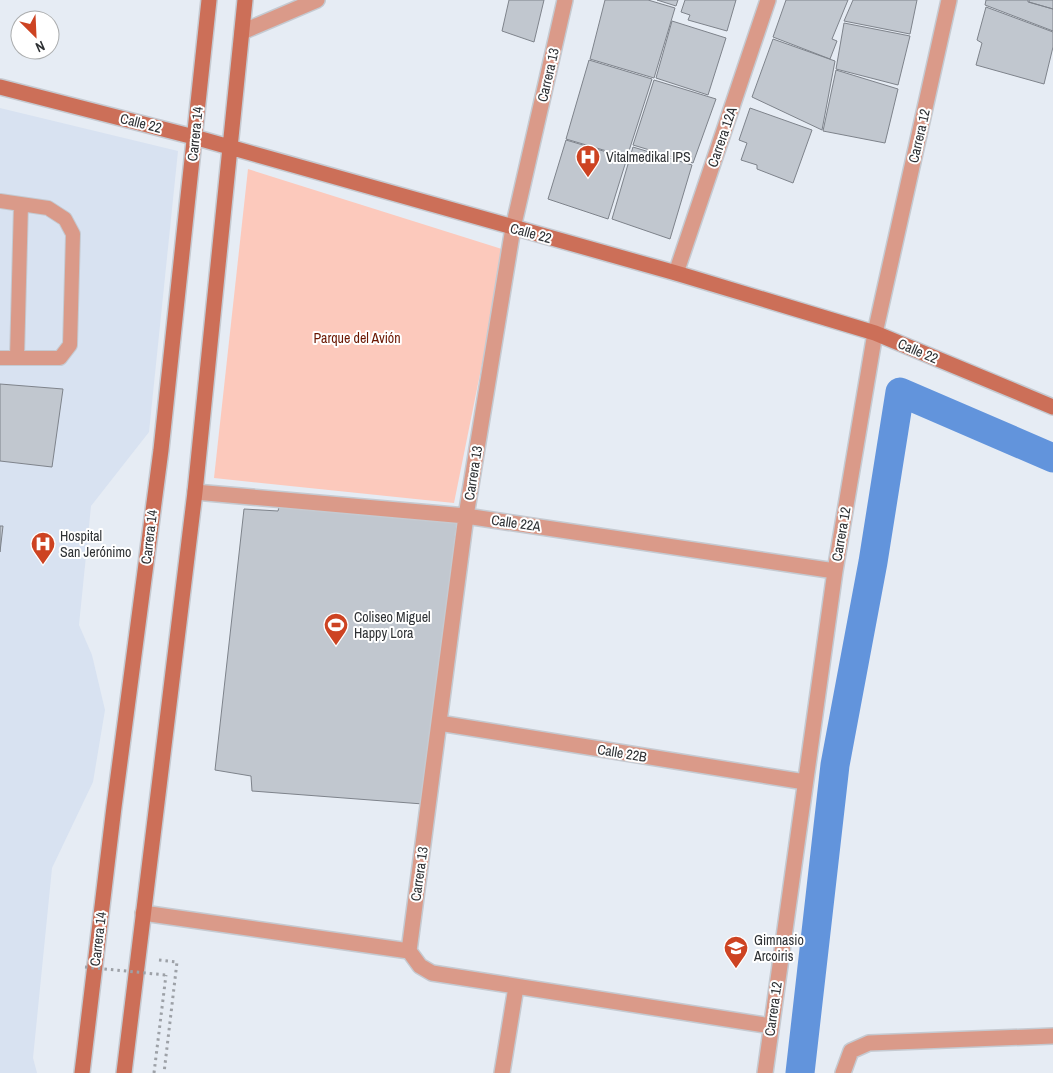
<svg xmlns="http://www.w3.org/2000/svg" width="1053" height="1073" viewBox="0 0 1053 1073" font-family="'Archivo Narrow',sans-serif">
  <rect width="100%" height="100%" fill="#e6ecf4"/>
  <path fill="#d8e2f1" d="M0,108L178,151L149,432L91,506L79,625L92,655L105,710L93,782L52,868L33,1058L37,1073H0Z"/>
  <path fill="#fcc9bc" d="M248,169L505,250L454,503L214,478Z"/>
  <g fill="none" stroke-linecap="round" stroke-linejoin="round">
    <path stroke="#6294dc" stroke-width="29" d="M800,1073L835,765L873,562L900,392L1053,458"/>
  </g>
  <path fill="#c1c7cf" stroke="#7e838b" d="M509,0H544L534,42L502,31Z
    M605,0H648L675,8L654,78L590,59Z
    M657,0H678L676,6Z
    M685,0H736L727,31L688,20L690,15L681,12Z
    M786,0H848L832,39L837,41L830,59L773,37Z
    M853,0H917L910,34L844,21Z
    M986,0H1028V2L1053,9V31L985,5Z
    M1029,0H1053V9L1029,2Z
    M986,7L1053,32V47L1044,84L976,65L982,43L977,40Z
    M672,21L726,38L708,95L656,78Z
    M844,23L910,36L898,85L836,69Z
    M773,39L835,61L822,130L752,97Z
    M589,60L652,79L627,157L566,139Z
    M836,70L898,89L885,143L823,131Z
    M654,80L716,99L693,163L633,145Z
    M750,108L812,130L793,183L757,169V165L741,160L747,143L739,140Z
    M566,140L627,158L608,219L548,199Z
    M633,147L692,165L670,239L612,219Z
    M0,384L63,389L52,467L0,461Z
    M280,503L457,523L423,804L252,791L251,776L215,770L244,509L278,511Z
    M0,526H3L0,552Z"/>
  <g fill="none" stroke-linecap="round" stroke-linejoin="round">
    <defs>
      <path id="lane" d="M0,201L48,208L65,219L73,234L70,345L60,358H0
        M17,358L21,204"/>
      <path id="street" d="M242,32L317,0
        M676,273L768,0
        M195,492L466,516L835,571
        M439,723L805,782
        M143,913L409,951L420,966L432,973L771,1026
        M409,951L466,516L513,228L565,0
        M502,1073L516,987
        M765,1073L835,571L875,333L949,0
        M843,1073L851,1051L869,1043L1053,1036"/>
      <path id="secondary" d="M0,87L194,137L676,273L875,333L1053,407
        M82,1073L114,807L161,450L209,0
        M124,1073L195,492L245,0"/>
    </defs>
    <use href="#lane" stroke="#c5cad1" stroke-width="16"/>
    <use href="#street" stroke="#c5cad1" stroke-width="18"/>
    <use href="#secondary" stroke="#c5cad1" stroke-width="18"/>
    <path stroke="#9da1a7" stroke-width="3" stroke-dasharray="2.5 4" stroke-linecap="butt" d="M159,960L177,962L164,1073
      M154,1073L166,975"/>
    <use href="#lane" stroke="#da9a89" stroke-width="14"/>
    <use href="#street" stroke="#da9a89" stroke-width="15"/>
    <use href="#secondary" stroke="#cc6f58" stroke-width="15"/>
    <path stroke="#9da1a7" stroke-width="3" stroke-dasharray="2.5 4" stroke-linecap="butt" d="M85,967L166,975"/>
  </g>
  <defs>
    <symbol id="hospital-pin" viewBox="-11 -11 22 30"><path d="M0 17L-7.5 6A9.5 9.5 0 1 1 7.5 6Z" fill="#cd4322" stroke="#fff"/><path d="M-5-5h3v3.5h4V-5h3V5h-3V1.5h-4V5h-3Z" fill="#fff"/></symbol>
    <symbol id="stadium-pin" viewBox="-11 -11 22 30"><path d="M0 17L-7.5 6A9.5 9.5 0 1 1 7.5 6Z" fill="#cd4322" stroke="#fff"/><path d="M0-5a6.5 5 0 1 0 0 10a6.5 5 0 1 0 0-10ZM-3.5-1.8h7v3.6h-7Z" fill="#fff"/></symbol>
    <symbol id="school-pin" viewBox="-11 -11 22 30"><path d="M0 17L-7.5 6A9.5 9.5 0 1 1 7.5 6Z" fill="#cd4322" stroke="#fff"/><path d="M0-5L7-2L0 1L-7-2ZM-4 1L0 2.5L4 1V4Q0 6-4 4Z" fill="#fff"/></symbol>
  </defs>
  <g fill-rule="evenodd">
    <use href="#hospital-pin" x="574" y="143" width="28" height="38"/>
    <use href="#hospital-pin" x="29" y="530" width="28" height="38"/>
    <use href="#stadium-pin" x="322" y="611" width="28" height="38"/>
    <use href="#school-pin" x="722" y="934" width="28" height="38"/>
  </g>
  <g text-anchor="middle" stroke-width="4" stroke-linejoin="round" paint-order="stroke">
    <g font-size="14" fill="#2e3134" stroke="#fff">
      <text transform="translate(548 75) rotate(-77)" y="5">Carrera 13</text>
      <text transform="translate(141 123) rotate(14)" y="5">Calle 22</text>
      <text transform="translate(195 134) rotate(-84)" y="5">Carrera 14</text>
      <text transform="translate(919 136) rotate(-77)" y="5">Carrera 12</text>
      <text transform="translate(722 137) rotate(-71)" y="5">Carrera 12A</text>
      <text transform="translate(531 233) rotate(15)" y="5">Calle 22</text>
      <text transform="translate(918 351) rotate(23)" y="5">Calle 22</text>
      <text transform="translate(473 473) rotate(-81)" y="5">Carrera 13</text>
      <text transform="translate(516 523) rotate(8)" y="5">Calle 22A</text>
      <text transform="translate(841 534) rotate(-80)" y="5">Carrera 12</text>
      <text transform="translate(149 537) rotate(-83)" y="5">Carrera 14</text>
      <text transform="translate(622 753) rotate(9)" y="5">Calle 22B</text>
      <text transform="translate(419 874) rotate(-82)" y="5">Carrera 13</text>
      <text transform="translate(98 939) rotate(-83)" y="5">Carrera 14</text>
      <text transform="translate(773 1009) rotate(-82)" y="5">Carrera 12</text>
    </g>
    <g font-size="14" fill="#2e3134" stroke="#fff" text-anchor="start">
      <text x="606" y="162">Vitalmedikal IPS</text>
      <text x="60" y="541">Hospital<tspan x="60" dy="16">San Jerónimo</tspan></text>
      <text x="354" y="622">Coliseo Miguel<tspan x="354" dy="16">Happy Lora</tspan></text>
      <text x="754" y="945">Gimnasio<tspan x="754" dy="16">Arcoiris</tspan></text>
    </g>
    <g font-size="14" fill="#6b1702" stroke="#fff">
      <text x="357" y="343">Parque del Avión</text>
    </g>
  </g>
  <g transform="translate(35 35) rotate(156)"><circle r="24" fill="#ffffff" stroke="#abadae"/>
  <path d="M0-4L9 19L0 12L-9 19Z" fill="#cd4322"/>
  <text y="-8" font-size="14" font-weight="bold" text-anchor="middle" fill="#2e3134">N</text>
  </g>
</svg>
